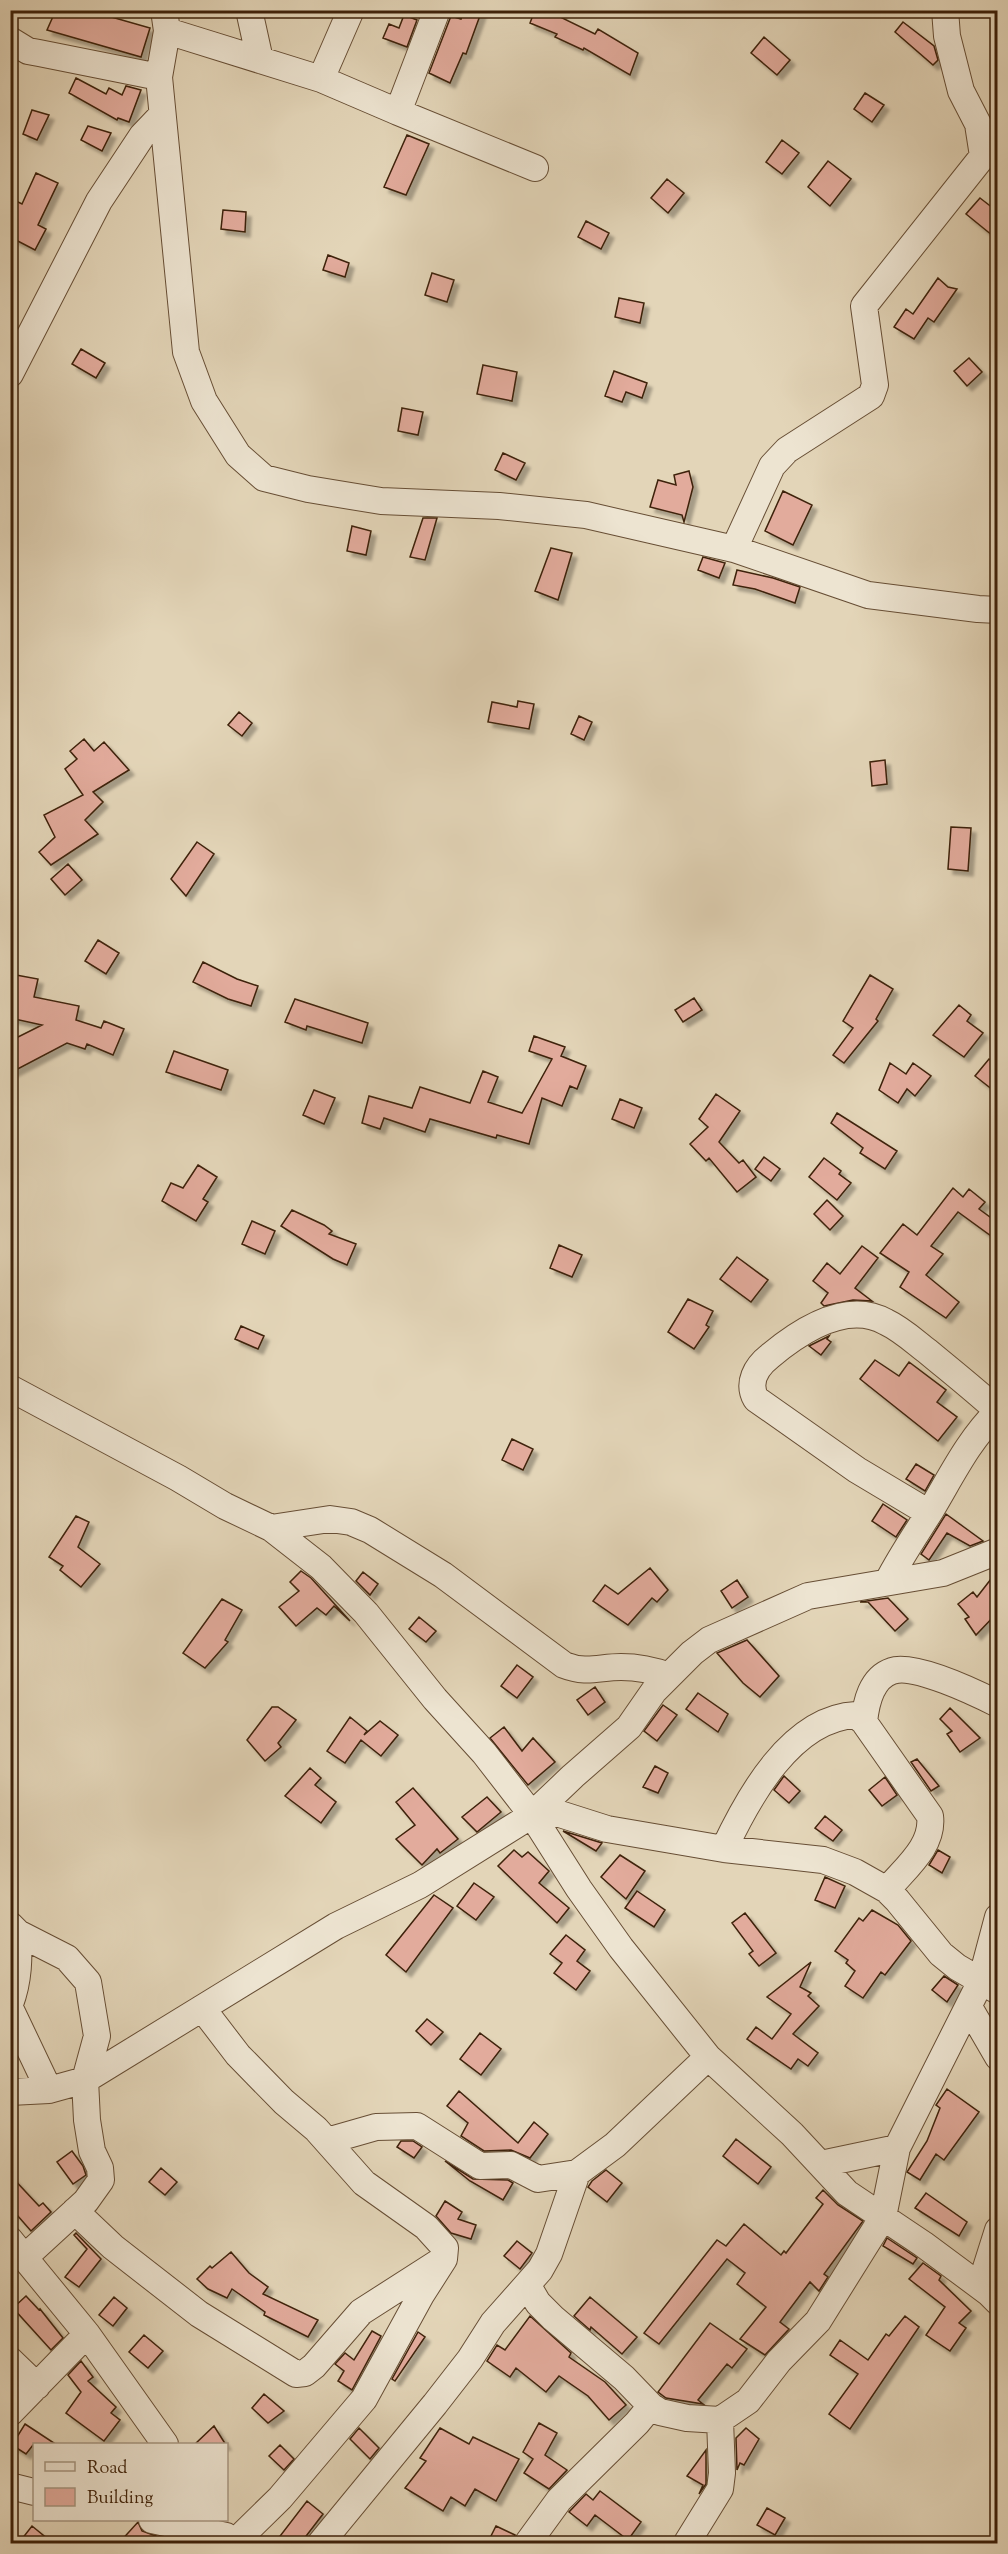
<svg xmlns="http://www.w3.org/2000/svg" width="1008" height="2554" viewBox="0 0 1008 2554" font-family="'Sorts Mill Goudy',serif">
  <defs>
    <filter id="shadow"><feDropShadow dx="5" dy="5" stdDeviation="1.5" flood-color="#0004"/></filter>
  </defs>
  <rect width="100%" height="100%" fill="#e3d5b8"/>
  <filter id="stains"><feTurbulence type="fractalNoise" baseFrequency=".00333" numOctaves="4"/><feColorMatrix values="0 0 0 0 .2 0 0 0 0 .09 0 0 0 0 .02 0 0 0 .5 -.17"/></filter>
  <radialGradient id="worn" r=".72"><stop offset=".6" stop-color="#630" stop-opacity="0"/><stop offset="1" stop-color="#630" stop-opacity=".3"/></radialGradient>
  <path fill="#e2ab9c" stroke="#3e2109" stroke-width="1.5" filter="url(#shadow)" d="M68,10H87L150,28L141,57L47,30L55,12L67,17Z
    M464,10H482L466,54L463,53L450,83L429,73L451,16L461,19Z
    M535,10H563L560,17L595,34L598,29L638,53L630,75L584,48L583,50L555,37L557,34L530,23Z
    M404,15L417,20L407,47L383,38L389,24L399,28Z
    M903,22L934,46L938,60L933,65L895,32Z
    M764,37L790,60L777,75L751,53Z
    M76,78L106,94L109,88L122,95L126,86L141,90L129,122L118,118L117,120L69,93Z
    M865,93L884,105L872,122L854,109Z
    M32,110L49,115L37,140L23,134Z
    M88,126L111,133L102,151L81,140Z
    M407,135L429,144L406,195L384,187Z
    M782,140L799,153L782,174L766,162Z
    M828,161L851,179L830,206L808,187Z
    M36,173L58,183L38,225L46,229L35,250L10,237V198L22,204Z
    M667,179L684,193L668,213L651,198Z
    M980,198L998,212V240L966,214Z
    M223,210L246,212L245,232L221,229Z
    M586,221L609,233L601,249L578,237Z
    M328,255L349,263L345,277L323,270Z
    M432,273L454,280L447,302L425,295Z
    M938,278L948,287L957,289L934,322L928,318L914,339L894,327L906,309L913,314Z
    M619,298L644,303L640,323L615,317Z
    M81,349L105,363L96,378L72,364Z
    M969,358L982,372L967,386L954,371Z
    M483,365L517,372L512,401L477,394Z
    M614,371L647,383L642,398L626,392L622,402L605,396Z
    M402,408L423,412L418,435L398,431Z
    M503,453L525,463L516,480L495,470Z
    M689,471L693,487L684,522L682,515L650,507L658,480L676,485L674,475Z
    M783,491L812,505L793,545L765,531Z
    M423,518H437L425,560L410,557Z
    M352,526L371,531L366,555L347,551Z
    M551,548L572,553L558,600L535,591Z
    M703,557L725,563L719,578L698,570Z
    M737,570L773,578L800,587L795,603L755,589L733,585Z
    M518,701L534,704L529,729L488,722L492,702L517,707Z
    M239,712L252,723L242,736L228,725Z
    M579,716L592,722L584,740L571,734Z
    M84,739L94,751L104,742L129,770L93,792L103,802L85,820L98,834L51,865L39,852L55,837L44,815L83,795L65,769L77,759L70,751Z
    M885,760L887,784L872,786L870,762Z
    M951,827L971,828L968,871L948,869Z
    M197,842L214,854L186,896L171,879Z
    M68,864L82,880L65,895L51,879Z
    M98,940L119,953L106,974L85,961Z
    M203,962L237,979L258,986L251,1006L228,999L193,982Z
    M16,975L38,979L34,997L79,1006L76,1020L101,1028L104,1021L124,1029L113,1055L87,1044L85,1049L67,1043L10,1073V1041L42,1025L10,1018V1000Z
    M870,975L893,989L876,1019L878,1021L844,1063L833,1055L853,1028L843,1021Z
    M694,998L702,1010L683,1022L675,1010Z
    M295,999L368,1023L362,1043L307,1026L306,1030L285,1022Z
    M959,1005L971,1015L967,1021L983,1033L964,1057L933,1035Z
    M534,1036L565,1047L561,1056L586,1066L577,1089L570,1086L562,1106L542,1098L529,1144L497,1135L496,1138L430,1119L425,1132L384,1118L380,1129L362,1123L369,1096L412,1108L420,1087L470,1103L483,1071L498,1077L488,1102L522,1113L552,1059L529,1051Z
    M174,1051L228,1070L221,1090L166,1072Z
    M989,1059L998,1066V1094L975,1076Z
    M890,1063L906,1074L913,1063L931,1076L915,1096L907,1089L898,1103L879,1090Z
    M314,1090L335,1098L324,1124L303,1115Z
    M716,1094L740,1111L719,1142L739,1163L743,1160L756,1177L737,1192L709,1158L706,1161L690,1144L708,1127L699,1119Z
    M620,1099L642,1108L634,1128L612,1119Z
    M837,1113L897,1151L885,1169L860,1153L863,1148L831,1123Z
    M764,1157L780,1169L771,1181L755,1169Z
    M824,1158L841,1171L839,1174L851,1183L837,1200L809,1177Z
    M198,1165L217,1177L203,1199L208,1202L196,1221L162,1201L171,1183L183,1188Z
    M953,1188L963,1197L969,1189L985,1202L979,1209L998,1223V1241L958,1212L931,1246L943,1254L926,1275L959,1302L946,1318L900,1287L909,1272L880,1253L903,1224L917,1235Z
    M827,1200L843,1216L830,1230L814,1214Z
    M292,1210L324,1225L332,1231L329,1234L356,1244L347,1265L333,1259L281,1226Z
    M252,1221L275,1231L265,1254L242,1244Z
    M559,1245L582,1255L572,1277L550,1268Z
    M862,1246L878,1258L855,1288L872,1301L853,1300L824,1306L821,1303L828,1293L813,1281L827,1263L840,1274Z
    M737,1257L768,1280L751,1302L720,1279Z
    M688,1299L713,1311L706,1325L709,1327L694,1349L668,1332Z
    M241,1326L264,1336L258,1349L235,1339Z
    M829,1336L827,1339L831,1342L821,1355L809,1346Z
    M875,1360L899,1376L909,1362L946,1390L937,1402L957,1417L938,1441L860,1379Z
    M512,1439L533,1449L523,1470L502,1460Z
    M916,1464L934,1475L925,1491L906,1479Z
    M883,1504L907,1520L896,1537L872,1521Z
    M946,1514L983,1541L970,1546L947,1533L929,1560L921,1554Z
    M76,1516L89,1522L78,1547L100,1564L81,1587L60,1570L63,1566L49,1557Z
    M650,1568L668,1590L657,1602L652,1598L628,1625L593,1601L605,1585L618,1594Z
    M998,1570V1612L976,1635L965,1619L969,1617L958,1604L973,1592L977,1597Z
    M301,1571L311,1578L350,1621L334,1606L326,1615L317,1608L296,1626L279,1607L299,1591L290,1582Z
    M363,1572L378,1584L370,1595L356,1581Z
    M737,1580L748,1597L732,1608L721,1591Z
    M888,1598L908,1619L895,1631L868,1602H860Z
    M222,1599L242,1610L225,1640L228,1642L205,1668L183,1653Z
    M419,1617L436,1631L426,1642L409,1629Z
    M747,1640L779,1676L760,1697L743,1683L717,1653Z
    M517,1665L533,1677L517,1698L501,1686Z
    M595,1687L605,1702L588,1715L577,1700Z
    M698,1693L728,1714L718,1732L686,1709Z
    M663,1705L677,1715L657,1741L644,1731Z
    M272,1707H278L296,1720L278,1743L281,1747L265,1761L247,1740Z
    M950,1708L980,1738L960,1752L947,1734L952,1731L940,1719Z
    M350,1717L367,1731L364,1735L380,1721L398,1735L381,1756L361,1740L345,1763L327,1751Z
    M504,1727L522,1751L533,1738L555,1762L528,1785L490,1738Z
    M917,1759L939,1786L931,1791L911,1762Z
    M655,1766L668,1773L658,1793L643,1787Z
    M310,1768L321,1778L315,1785L336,1802L321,1823L285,1796Z
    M784,1776L800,1791L789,1803L774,1790Z
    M885,1777L897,1795L882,1806L869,1790Z
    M413,1788L458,1839L440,1853L437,1849L422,1865L396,1839L415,1825L396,1802Z
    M487,1797L501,1812L477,1832L462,1817Z
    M825,1816L842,1830L833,1841L815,1828Z
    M563,1831L602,1843L596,1851Z
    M514,1850L522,1857L528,1852L549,1871L539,1883L569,1908L557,1923L498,1866Z
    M938,1850L950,1857L942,1873L929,1865Z
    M620,1855L645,1871L626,1899L601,1877Z
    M825,1877L845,1886L835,1908L815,1900Z
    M474,1883L494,1897L476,1920L457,1906Z
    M637,1891L665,1910L654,1927L625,1908Z
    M434,1895L453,1908L406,1972L386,1955Z
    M872,1910L898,1925L911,1941L885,1975L881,1972L863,1998L845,1986L855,1971L846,1963L848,1960L835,1951L859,1918L863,1921Z
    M745,1913L776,1953L759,1966L749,1954L753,1951L732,1923Z
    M566,1935L585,1950L577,1961L590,1971L576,1990L554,1973L562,1963L550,1954Z
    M811,1962L800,1987L811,1993L808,1996L819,2006L793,2034L818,2053L808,2066L798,2059L791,2069L747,2039L756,2027L772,2039L791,2014L767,1997Z
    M944,1976L958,1985L947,2002L932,1990Z
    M427,2019L443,2032L431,2045L416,2031Z
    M480,2033L501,2049L481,2075L460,2059Z
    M947,2089L979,2112L944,2160L936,2154L920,2180L907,2172L927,2141L940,2108L936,2105Z
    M459,2091L518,2143L534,2122L548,2134L530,2158L511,2150L484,2151L461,2136L468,2123L447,2106Z
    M736,2139L771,2167L758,2184L723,2156Z
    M401,2141H413L422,2147L414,2158L397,2147Z
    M72,2151L83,2166L86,2175L73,2184L57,2162Z
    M445,2161L473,2179L508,2180L513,2183L503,2200L470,2181Z
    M161,2168L177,2182L165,2195L149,2182Z
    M606,2170L622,2183L607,2202L588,2187L592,2181Z
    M10,2175L39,2206L43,2203L51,2212L31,2231L10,2207Z
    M823,2190L838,2205L863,2221L824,2274L828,2277L819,2291L810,2282L780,2322L789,2329L765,2355L740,2339L766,2307L737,2284L745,2273L727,2259L659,2344L644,2333L717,2240L726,2246L744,2224L781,2255L784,2251L786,2253L823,2204L816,2198Z
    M926,2193L967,2222L959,2236L915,2208Z
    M445,2201L462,2212L458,2219L476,2225L471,2239L451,2233L436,2216Z
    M76,2233L101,2259L79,2287L65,2277L87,2249L74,2235Z
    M887,2238L917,2258L913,2264L883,2246Z
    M517,2241L532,2253L520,2269L504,2256Z
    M231,2252L249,2273L268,2287L263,2294L318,2320L308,2337L264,2315L265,2312L232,2289L227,2298L208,2289L197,2279L210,2266L212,2268Z
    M923,2263L941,2276L939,2280L971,2311L959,2323L966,2328L950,2351L926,2335L945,2307L909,2279Z
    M26,2296L39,2310L40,2309L63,2338L51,2350L13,2308Z
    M114,2297L127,2308L113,2326L99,2315Z
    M590,2297L637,2337L622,2354L591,2327L590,2330L574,2316Z
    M530,2316L571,2353L569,2357L605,2382L626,2405L609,2420L588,2396L559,2376L546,2392L516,2368L510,2377L487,2361L497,2345L505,2350Z
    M905,2316L919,2327L850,2429L829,2414L858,2374L830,2355L840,2340L868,2360L886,2334L889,2336Z
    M710,2323L747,2349L732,2368L727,2364L698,2400L703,2404L666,2398L658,2392Z
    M372,2331L381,2336L352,2390L338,2381L344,2371L335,2364L345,2353L354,2360Z
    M418,2332L425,2337L395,2381L392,2379Z
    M144,2335L163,2351L148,2368L129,2352Z
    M81,2361L93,2377L88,2381L116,2407L111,2413L120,2420L104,2441L66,2413L81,2392L68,2375Z
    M264,2394L284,2411L268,2423L252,2408Z
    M539,2423L557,2433L545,2455L567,2470L549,2489L524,2473L533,2459L523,2452Z
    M25,2424L57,2445H33L26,2454L12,2445Z
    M214,2426L226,2445H194Z
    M359,2428L379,2448L370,2459L350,2439Z
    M440,2428L469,2444L473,2437L519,2459L496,2501L475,2489L465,2506L451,2497L443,2511L405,2488L426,2461L420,2458Z
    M746,2428L759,2439L744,2465L740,2463L737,2470L736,2438Z
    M280,2445L294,2459L284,2470L269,2456Z
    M706,2450V2484L699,2494L703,2485L687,2476Z
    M600,2491L641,2522L628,2540L595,2515L587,2526L569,2512L586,2494L593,2500Z
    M307,2501L323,2514L300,2544H274Z
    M767,2508L785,2518L775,2535L757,2525Z
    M138,2522L142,2531L156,2536L164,2544H118Z
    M32,2526L54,2544H18Z
    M496,2526L515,2535L512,2544H487Z"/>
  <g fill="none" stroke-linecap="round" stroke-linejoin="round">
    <defs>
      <path id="minor" d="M164,10L167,31L159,77L186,352L204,401L238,455L264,478L308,489L381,501L499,506L586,515L734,549L868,595L978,609L998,610
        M249,10L260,60
        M167,31L321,79L351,10
        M10,40L28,51L39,53L159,77
        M321,79L398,112L437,10
        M398,112L535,168
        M10,374L99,201L142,136L162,115
        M734,549L772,466L787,450L871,396L875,385L864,306L983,156L978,124L961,91L947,36L945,10
        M10,1388L178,1478L225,1506L271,1528L321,1567L366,1613L435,1699L484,1753L532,1815L579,1889L621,1948L708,2057L792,2134L847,2193L923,2244L989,2293L998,2302
        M929,1513L857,1470L756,1399C747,1383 756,1367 770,1356C800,1331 846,1300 886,1322C901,1329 914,1341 927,1351C951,1371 975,1390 998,1411
        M271,1528L330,1519L351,1522L370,1530L443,1575L564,1665C587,1674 599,1667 621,1667C638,1667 653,1670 669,1676
        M888,1581C901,1556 916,1534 931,1510C952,1475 968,1441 998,1411
        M864,1722C866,1703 871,1678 892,1671C914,1663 976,1693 998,1704
        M541,1808L607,1829L724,1849L823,1860L855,1872L887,1890L897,1900L941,1954L957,1967L998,1991
        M724,1849C748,1798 791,1718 856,1715L864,1722L930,1816C934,1846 905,1868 887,1890
        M10,1925L18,1933C19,1958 19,1980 10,2004
        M18,1933L67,1958L88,1982L97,2036L85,2080L87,2120L92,2151L100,2168L101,2180L86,2201L25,2257
        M969,2007L998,2057
        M10,2008L49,2090
        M202,2008L238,2055L284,2102L316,2129L364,2183L426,2227L445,2248L444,2259L421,2295L364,2399L280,2498L233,2544
        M10,2092L49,2090L85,2080L336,1926L420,1885L532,1815L573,1776L629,1727L654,1691L692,1653L709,1640L808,1596L943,1573L998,1551
        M327,2141L376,2127L417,2126L480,2166L511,2165L538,2179L577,2173L615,2145L708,2057
        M821,2164L897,2148
        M75,2211L113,2247L199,2314L296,2374L305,2373L314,2366L361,2312L439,2262
        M10,2240L87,2334L165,2444
        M528,2286L538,2303L553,2318L624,2378L651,2406L660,2412L687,2418L720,2420L748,2401L779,2361L818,2321L883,2217L897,2148L981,1981L998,1917
        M989,2293L986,2268L998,2230
        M10,2360L37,2386
        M10,2413L87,2334
        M10,2486L34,2492
        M152,2520L226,2536
        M320,2544L435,2404L470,2359L493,2323L540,2270L549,2254L577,2173
        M527,2544L559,2500L637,2423L651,2406
        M686,2544L720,2489L722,2473L720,2420"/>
    </defs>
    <use href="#minor" stroke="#674e35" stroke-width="28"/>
    <use href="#minor" stroke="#ede4d1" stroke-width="26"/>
  </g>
  <rect width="1008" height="2554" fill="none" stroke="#e3d5b8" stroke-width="36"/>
  <rect x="12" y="12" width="984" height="2530" fill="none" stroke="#3e2109" stroke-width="3"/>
  <rect x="18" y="18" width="972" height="2518" fill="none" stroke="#3e2109" stroke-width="1.5"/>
  <rect x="33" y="2443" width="195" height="78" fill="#ede4d1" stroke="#a79681" stroke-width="1.5"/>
  <rect x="45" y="2462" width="30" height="9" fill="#ede4d1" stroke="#a79681" stroke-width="1.5"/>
  <text x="87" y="2473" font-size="18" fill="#3e2109">Road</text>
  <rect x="45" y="2488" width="30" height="18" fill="#e2ab9c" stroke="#a79681" stroke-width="1.5"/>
  <text x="87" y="2503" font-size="18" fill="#3e2109">Building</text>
  <rect width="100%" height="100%" filter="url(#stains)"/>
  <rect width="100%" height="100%" fill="url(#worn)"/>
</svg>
